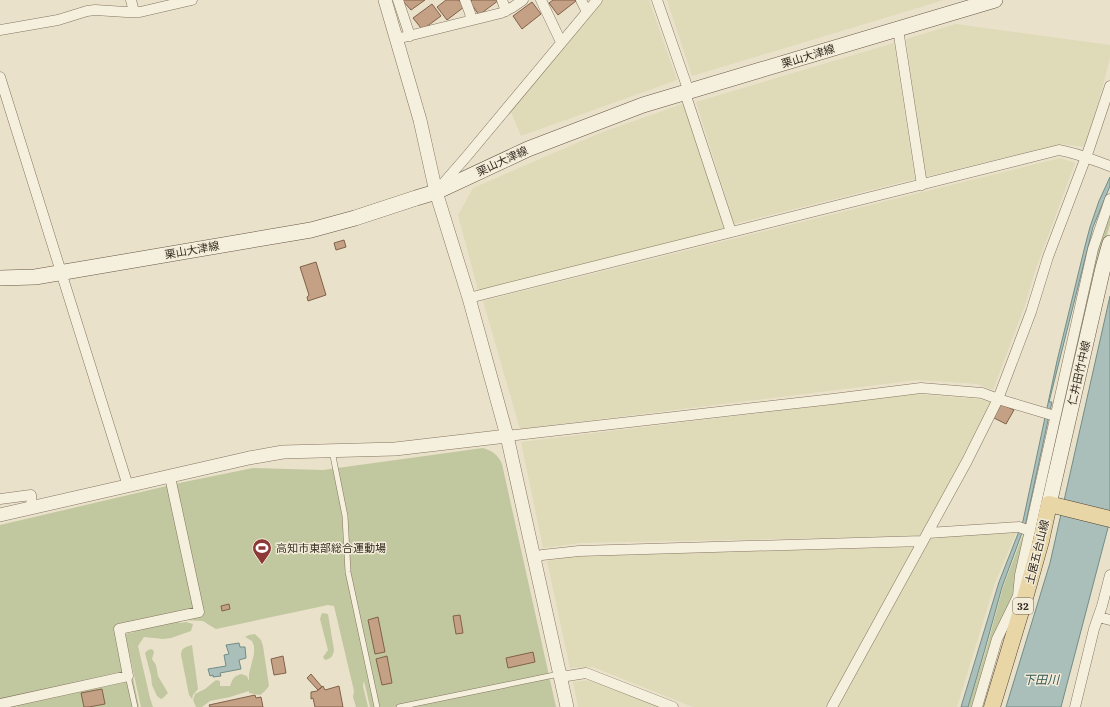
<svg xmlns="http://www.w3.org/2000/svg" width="1110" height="707" viewBox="0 0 1110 707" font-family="'IBM Plex Serif','Noto Sans JP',serif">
  <rect width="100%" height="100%" fill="#eae1ca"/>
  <path fill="#dfdab8" d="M601,0H649L677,80L521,136L511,112L550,61Z
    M667,0H944L692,76Z
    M956,24L1110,45V58L1102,89L1085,147L1062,144L925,177L906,39Z
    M894,43L915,179L734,224L696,102Z
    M685,103L724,229L478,290L458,215L473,188L600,133Z
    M1060,158L1075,163L1035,271L1025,305L993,390L977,384L917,380L520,429L483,301Z
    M915,394L978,399L991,402L921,536L580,543L543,548L521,442Z
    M1017,531L995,583L957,707H838L930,537Z
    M916,547L826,707H693L593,667L570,668L547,561L582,555Z
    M590,680L659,707H578L573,682Z"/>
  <path fill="#c1c79f" d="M1110,208V225L1099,260L1036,538L1022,574L1093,259Z
    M483,448C493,451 498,455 502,464L556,707H370L364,681L363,686L368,707H356L353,697L354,691L334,606L328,605L216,629L209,625L203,621L184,620L178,622L181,623L186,622L193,624L191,631L171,638L163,639L144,637L138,646L150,698L153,707H141L125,634L134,632L135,631L124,633L139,707H0V525L184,482L253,468L323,470Z
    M1024,532H1025L1014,600L975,707H968L986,650L1003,587Z
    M322,613L328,614L334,650C333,656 331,659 325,660L323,657L328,650L320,619Z
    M255,634L261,640L263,646L269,686L265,691L260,695L249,693V691L230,697L210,701L202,707H196L193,700L195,694L205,689L216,680L220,681V686H230C233,678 233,677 241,674L247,676L249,681V674L254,654V646L252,641L245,637L249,635Z
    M192,645L198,689L193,695L192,699L189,695L181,655C181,648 185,647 192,645Z
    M152,649L154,652L152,659L156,665L158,676L168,693L163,698L161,699L157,696L152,685L151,676L145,653L148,650Z"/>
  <path fill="#aabfba" stroke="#718d87" d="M1110,177V186L1093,227L1049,402H1052L1026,522L1002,587L985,649L968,707H961L999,582L1023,521L1057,361L1085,246L1090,227L1099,201Z
    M1110,296V520L1061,707H1006L1050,563Z
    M239,643L240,647H245L246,658L239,660L241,669L220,673L221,676L213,677V675L210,676L208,669L226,666L224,655L229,654L226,645Z"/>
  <path fill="#c4a185" stroke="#816149" d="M402,0H425L411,10Z
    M446,0H459L464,7L447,20L437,7Z
    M472,0H499L479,15L470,2Z
    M553,0H575L576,1L558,15L549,3Z
    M532,2L541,14L522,29L513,16Z
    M432,4L441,16L426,27L421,28L413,18Z
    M344,240L346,247L336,250L334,243Z
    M316,262L326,295L308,301L307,297L309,295L300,267Z
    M1001,404L1014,410L1006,424L994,418Z
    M229,604L230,609L222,611L221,606Z
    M460,615L463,633L456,634L453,616Z
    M378,617L385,652L375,654L368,620Z
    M533,652L535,662L508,668L506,658Z
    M283,656L286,673L274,675L271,659Z
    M387,656L392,683L382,685L376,659Z
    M311,674L322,687L318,690L307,678Z
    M323,686L325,690L339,686L343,707H315L313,698L311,699V692L317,691Z
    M102,689L105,704L89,707H84L81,693Z
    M255,695L256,698L261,697L263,707H210L209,705Z"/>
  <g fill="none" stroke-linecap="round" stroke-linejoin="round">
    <defs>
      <path id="service" d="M332,451L345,516L348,572L377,707
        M128,676L135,707
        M399,707L559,674"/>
      <path id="minor" d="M131,0L134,12
        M398,0L410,36
        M465,0L470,13L471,20
        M502,0L506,11
        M541,0L561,42
        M581,0L587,12
        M657,0L689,92
        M898,29L922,185
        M0,30L58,20L87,11L95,10L126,12H140L192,0
        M396,39L501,13L513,7L523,0
        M0,77L128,486
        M685,93L731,232
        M440,187L467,156L597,0
        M469,298C665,247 862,200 1059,150C1077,153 1093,160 1110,166
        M507,436L833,399L921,388L982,393L998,399L1055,416
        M0,499L23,496L31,495L32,508
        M928,533L1019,527L1030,531
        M534,558L542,555L579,551L923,541
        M1025,598L1018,596L1020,575L1093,249L1110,199
        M1098,617L1110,620
        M560,674L567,676L586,673L673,707
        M0,704L128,676L119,629L199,612L170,477
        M832,707L967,461L998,399L1031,312L1048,257L1089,149L1110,86
        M977,707L997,639L1018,596
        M1075,707L1094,629L1102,606L1110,575"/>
      <path id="tertiary" d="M385,0L420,120L436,192L469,298L507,436L567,707
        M0,515L249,458L283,452L395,449L507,436"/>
      <path id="secondary" d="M0,278L35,277L311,230L355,218L416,198L436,192L528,149L643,105L995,0
        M1049,504L1103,268L1110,243"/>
      <path id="primary" d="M992,707L1025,598L1041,541L1049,504L1110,519"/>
    </defs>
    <use href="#service" stroke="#857560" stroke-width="6"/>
    <use href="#minor" stroke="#857560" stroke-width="11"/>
    <use href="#tertiary" stroke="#857560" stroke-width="14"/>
    <use href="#secondary" stroke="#675643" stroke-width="16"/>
    <use href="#primary" stroke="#534334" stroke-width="17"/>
    <use href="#service" stroke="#f5efdd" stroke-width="5"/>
    <use href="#minor" stroke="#f5efdd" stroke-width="10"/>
    <use href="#tertiary" stroke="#f5efdd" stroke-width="13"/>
    <use href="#secondary" stroke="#f5efdd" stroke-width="15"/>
    <use href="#primary" stroke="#e8d6a7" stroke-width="16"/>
  </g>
  <defs>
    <symbol id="stadium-pin" viewBox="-11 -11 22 30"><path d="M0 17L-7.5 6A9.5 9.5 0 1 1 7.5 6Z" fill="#8d3937" stroke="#f2ecd9"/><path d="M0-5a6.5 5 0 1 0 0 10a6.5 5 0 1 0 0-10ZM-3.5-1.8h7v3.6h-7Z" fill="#fff"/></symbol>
  </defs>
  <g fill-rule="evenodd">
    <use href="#stadium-pin" x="251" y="537" width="22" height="30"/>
  </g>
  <g text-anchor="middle" stroke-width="3" stroke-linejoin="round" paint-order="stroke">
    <rect fill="#f2ecd9" stroke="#6f6659" stroke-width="1" x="1013" y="598" width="20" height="16" rx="3"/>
    <g font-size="10" font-weight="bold" fill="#372d22">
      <text x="1023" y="610">32</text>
    </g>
    <g font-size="11" fill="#372d22" stroke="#f2ecd9">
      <text transform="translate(808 56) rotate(-17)" y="4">栗山大津線</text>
      <text transform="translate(502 161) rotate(-25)" y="4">栗山大津線</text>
      <text transform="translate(192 250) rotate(-10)" y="4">栗山大津線</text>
      <text transform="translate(1079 373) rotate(-77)" y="4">仁井田竹中線</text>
      <text transform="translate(1037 552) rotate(-76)" y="4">土居五台山線</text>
    </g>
    <g font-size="11" fill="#372d22" stroke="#f2ecd9" text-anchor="start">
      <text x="276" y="552">高知市東部総合運動場</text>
    </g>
    <g font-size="12" font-style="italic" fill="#335554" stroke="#f2ecd9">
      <text x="1041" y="684">下田川</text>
    </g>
  </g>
</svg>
